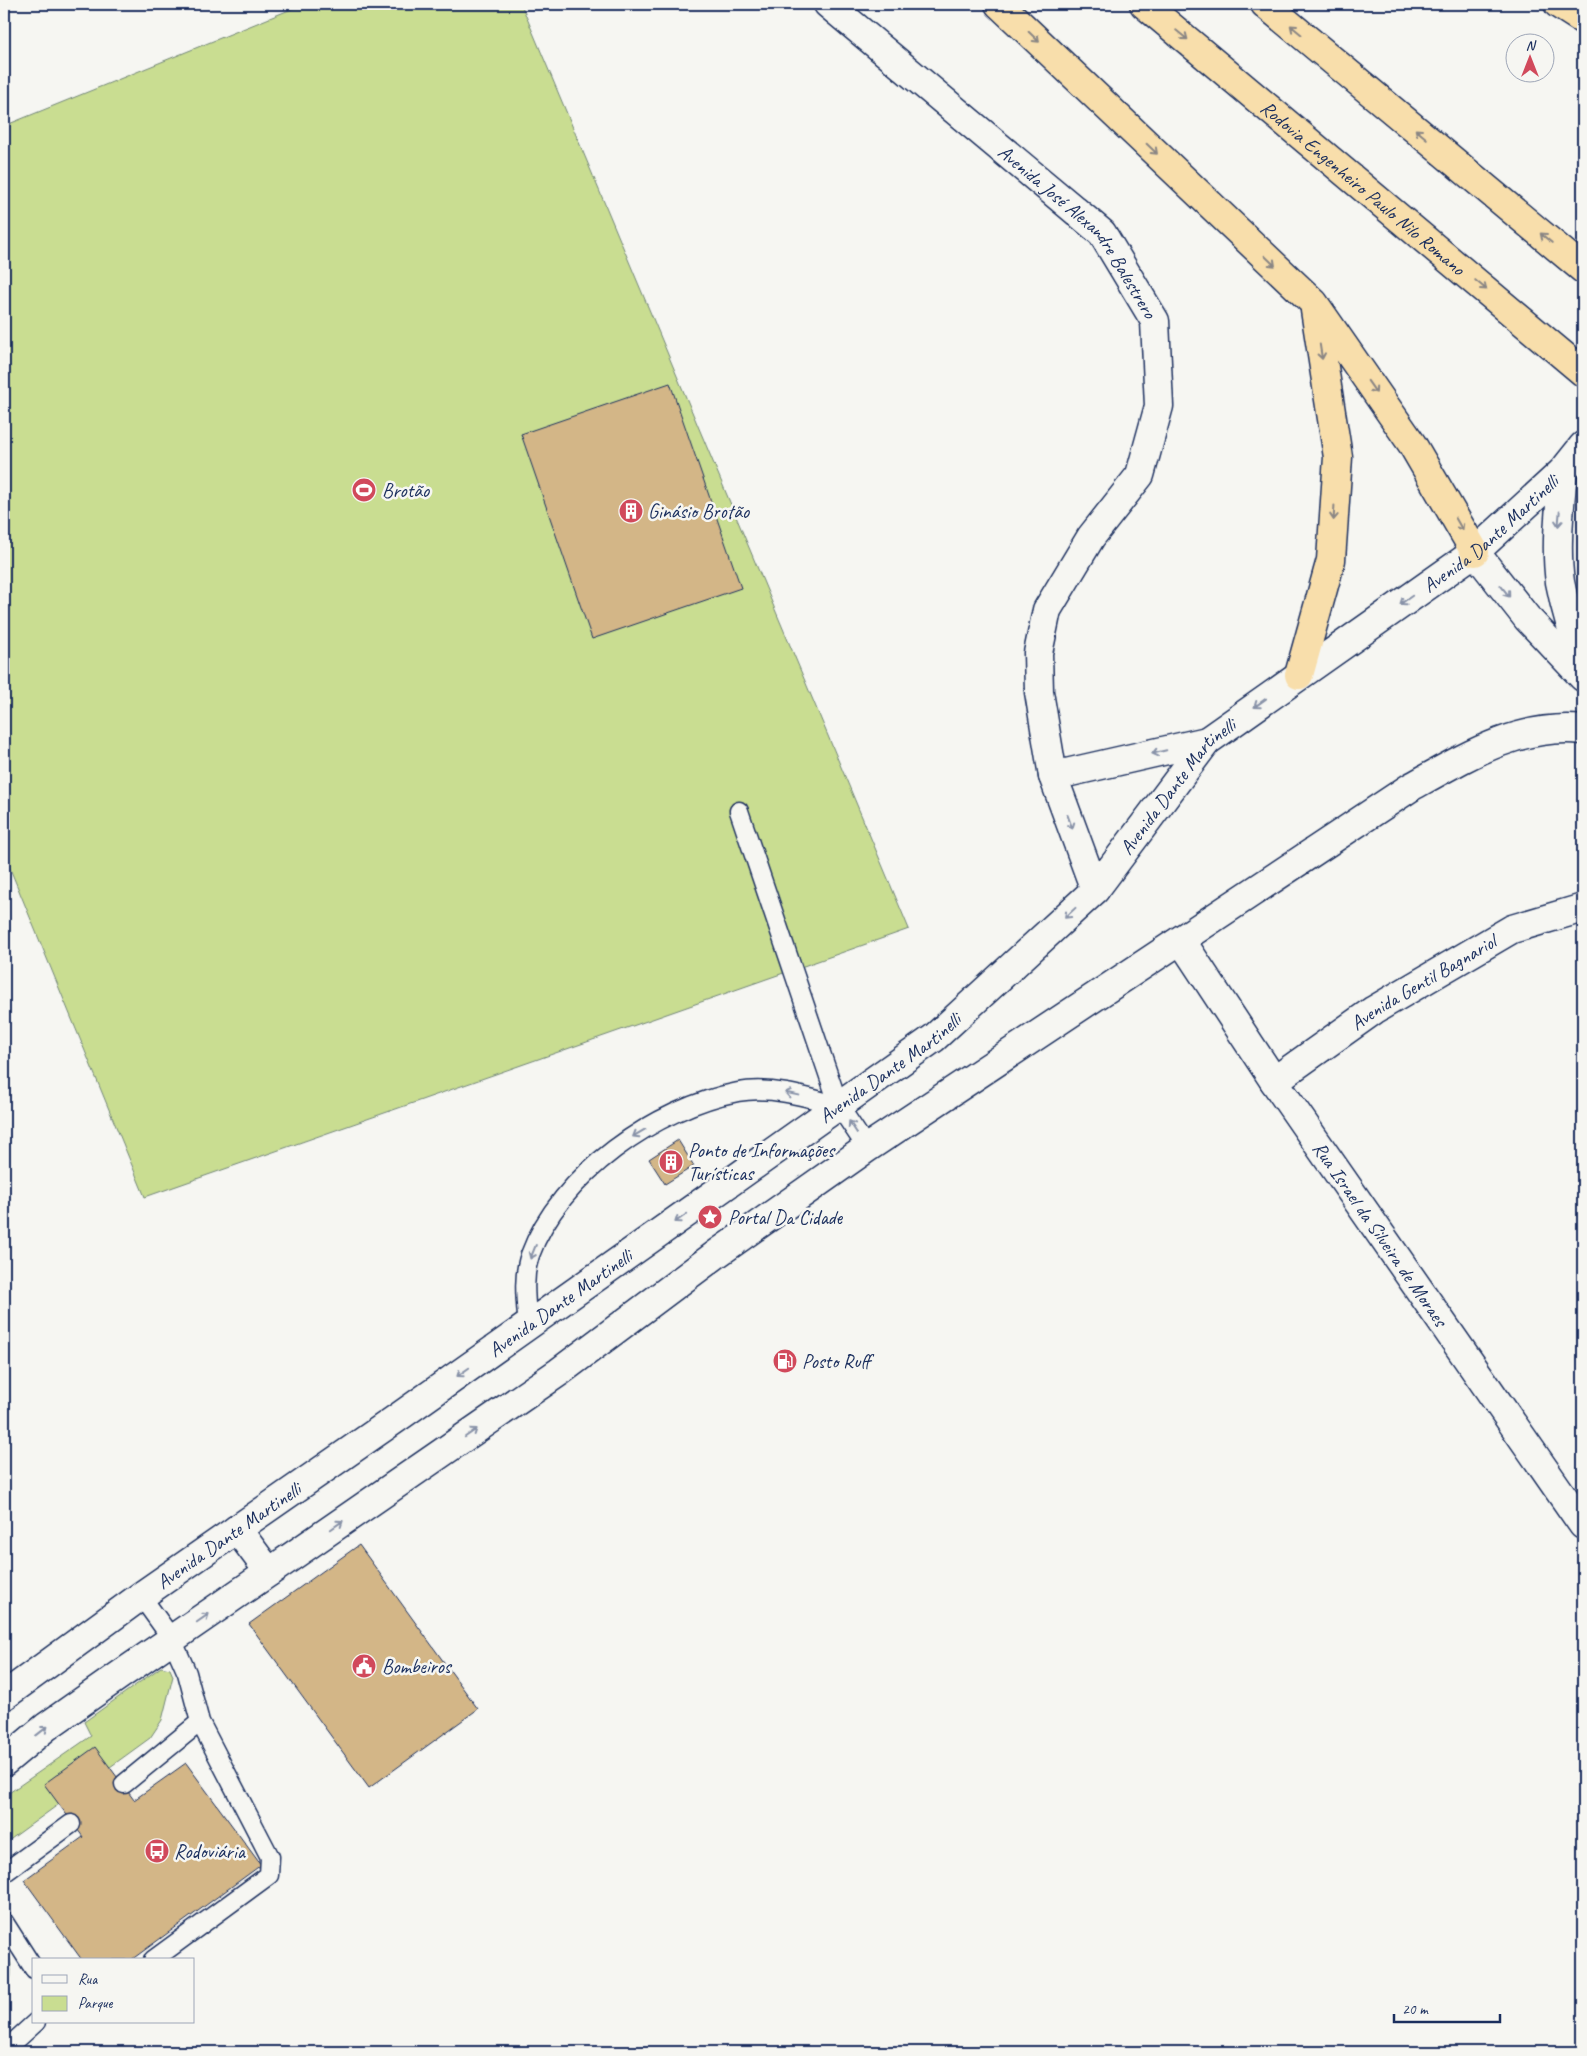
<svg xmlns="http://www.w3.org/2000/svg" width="1587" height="2056" viewBox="0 0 1587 2056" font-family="Caveat,sans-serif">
  <rect width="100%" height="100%" fill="#f6f6f2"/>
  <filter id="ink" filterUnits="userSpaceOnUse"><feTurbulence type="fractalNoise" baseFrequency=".02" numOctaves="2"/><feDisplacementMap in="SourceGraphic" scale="10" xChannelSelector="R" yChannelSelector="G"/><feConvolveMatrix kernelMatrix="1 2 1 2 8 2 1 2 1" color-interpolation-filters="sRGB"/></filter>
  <g filter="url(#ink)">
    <path fill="#c9dd91" stroke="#728678" d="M304,4H521L909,929L145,1197L4,854V126Z
      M161,1667L170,1669L173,1676L162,1720L150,1738L4,1844V1794L6,1795L91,1736L84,1722Z
      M4,1942C13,1961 14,1979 4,1997Z"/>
    <path fill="#d3b687" stroke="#1b2f5e" d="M670,383L741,588L592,639L521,434Z
      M678,1140L694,1166L665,1184L649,1159Z
      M359,1545L478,1709L369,1788L249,1624Z
      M95,1747L134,1800L186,1763L261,1865L131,1960H82L24,1880L83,1837L44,1784Z"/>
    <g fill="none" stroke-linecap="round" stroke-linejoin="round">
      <defs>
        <path id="lane" d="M739,811L839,1106L867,1148
          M528,1327C526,1303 522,1278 530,1255C559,1175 657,1107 738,1092C772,1086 807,1097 839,1106
          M124,1784L200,1722L187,1673L172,1639L141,1596
          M4,1873L71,1824
          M4,1922L34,1969
          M153,1960L269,1875L270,1857L200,1722
          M4,2051L36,2022"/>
        <g id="street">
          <path id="s1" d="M1181,940L1274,1081L1583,1525"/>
          <path id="s2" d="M1274,1081L1374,1010L1512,929L1583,908"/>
        </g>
        <g id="secondary">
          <path id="s3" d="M828,4L1102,233L1155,321L1159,406L1140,475L1091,537L1047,610L1038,653L1039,692L1053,776L1095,890"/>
          <path d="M1563,471C1560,507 1555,546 1560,582C1565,608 1573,635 1583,659"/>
          <path d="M1475,552L1527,618L1583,677"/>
          <path d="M1053,776L1207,741"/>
          <path d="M237,1529L269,1572"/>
          <path id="s4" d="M4,1696L141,1596L400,1416L934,1038L1095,890L1207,741L1475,552L1563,471L1583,446"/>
          <path d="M4,1762L46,1727L120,1675L559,1372L718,1253L867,1148L1411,787C1465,757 1519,723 1583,730"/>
        </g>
        <g id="highway">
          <path d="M999,4L1314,303L1412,444L1475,552"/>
          <path id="s5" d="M1144,4L1583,372"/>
          <path d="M1265,4L1583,269"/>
          <path d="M1558,4L1583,20"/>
          <path d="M1299,675L1331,560L1338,457L1315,310"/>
        </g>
      </defs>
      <use href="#lane" stroke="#1b2f5e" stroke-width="21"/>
      <use href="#street" stroke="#1b2f5e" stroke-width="31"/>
      <use href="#secondary" stroke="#1b2f5e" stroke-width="31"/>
      <use href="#highway" stroke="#1b2f5e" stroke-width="31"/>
      <use href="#lane" stroke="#f6f6f2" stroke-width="18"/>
      <use href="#street" stroke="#f6f6f2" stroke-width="28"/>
      <use href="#secondary" stroke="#f6f6f2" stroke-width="28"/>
      <use href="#highway" stroke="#f8deab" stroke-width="28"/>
    </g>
    <defs><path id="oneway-shaft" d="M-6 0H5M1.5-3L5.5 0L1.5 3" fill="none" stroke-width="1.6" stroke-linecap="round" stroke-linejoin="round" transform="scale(1.25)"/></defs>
    <g stroke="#8a8684">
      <use href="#oneway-shaft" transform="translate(1296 30) rotate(-140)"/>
      <use href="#oneway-shaft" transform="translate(1182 35) rotate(39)"/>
      <use href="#oneway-shaft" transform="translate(1034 37) rotate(44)"/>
      <use href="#oneway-shaft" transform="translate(1421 134) rotate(-140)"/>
      <use href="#oneway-shaft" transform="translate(1152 149) rotate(44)"/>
      <use href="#oneway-shaft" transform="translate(1546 238) rotate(-140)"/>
      <use href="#oneway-shaft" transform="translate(1270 261) rotate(44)"/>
      <use href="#oneway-shaft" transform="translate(1481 285) rotate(40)"/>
      <use href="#oneway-shaft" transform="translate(1321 352) rotate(81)"/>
      <use href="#oneway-shaft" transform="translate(1372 387) rotate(55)"/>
      <use href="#oneway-shaft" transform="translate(1334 513) rotate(93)"/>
      <use href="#oneway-shaft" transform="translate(1459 524) rotate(60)"/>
    </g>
    <g stroke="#8892a8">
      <use href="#oneway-shaft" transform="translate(1559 519) rotate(95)"/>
      <use href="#oneway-shaft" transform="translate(1505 591) rotate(52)"/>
      <use href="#oneway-shaft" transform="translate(1406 600) rotate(145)"/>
      <use href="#oneway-shaft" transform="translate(1260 703) rotate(144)"/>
      <use href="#oneway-shaft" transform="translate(1159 752) rotate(167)"/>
      <use href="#oneway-shaft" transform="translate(1070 822) rotate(70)"/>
      <use href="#oneway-shaft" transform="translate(1070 913) rotate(137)"/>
      <use href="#oneway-shaft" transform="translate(792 1094) rotate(-169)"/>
      <use href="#oneway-shaft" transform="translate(853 1127) rotate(-123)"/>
      <use href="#oneway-shaft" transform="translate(639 1133) rotate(149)"/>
      <use href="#oneway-shaft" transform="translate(681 1218) rotate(145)"/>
      <use href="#oneway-shaft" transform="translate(533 1252) rotate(112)"/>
      <use href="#oneway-shaft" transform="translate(463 1372) rotate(145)"/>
      <use href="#oneway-shaft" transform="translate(471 1433) rotate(-35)"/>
      <use href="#oneway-shaft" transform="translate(337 1525) rotate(-35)"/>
      <use href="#oneway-shaft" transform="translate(203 1618) rotate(-35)"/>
      <use href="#oneway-shaft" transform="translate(42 1731) rotate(-38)"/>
    </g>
  </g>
  <defs>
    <symbol id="stadium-disc" viewBox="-11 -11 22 22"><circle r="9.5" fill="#d1495b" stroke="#f6f6f2"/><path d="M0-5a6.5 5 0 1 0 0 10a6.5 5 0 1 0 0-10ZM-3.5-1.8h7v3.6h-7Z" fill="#fff"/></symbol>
    <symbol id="building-disc" viewBox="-11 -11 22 22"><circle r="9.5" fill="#d1495b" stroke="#f6f6f2"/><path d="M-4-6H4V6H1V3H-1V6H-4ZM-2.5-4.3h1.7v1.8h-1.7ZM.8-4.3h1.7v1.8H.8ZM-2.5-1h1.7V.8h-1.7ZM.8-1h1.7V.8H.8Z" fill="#fff"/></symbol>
    <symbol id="sight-disc" viewBox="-11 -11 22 22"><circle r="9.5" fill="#d1495b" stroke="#f6f6f2"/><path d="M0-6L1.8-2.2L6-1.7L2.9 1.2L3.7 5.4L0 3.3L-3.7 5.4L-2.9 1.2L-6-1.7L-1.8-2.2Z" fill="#fff"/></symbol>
    <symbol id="fuel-disc" viewBox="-11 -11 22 22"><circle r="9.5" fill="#d1495b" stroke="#f6f6f2"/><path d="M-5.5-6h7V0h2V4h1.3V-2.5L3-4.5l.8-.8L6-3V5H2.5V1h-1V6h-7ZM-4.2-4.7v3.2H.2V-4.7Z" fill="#fff"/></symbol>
    <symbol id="civic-disc" viewBox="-11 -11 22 22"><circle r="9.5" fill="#d1495b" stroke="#f6f6f2"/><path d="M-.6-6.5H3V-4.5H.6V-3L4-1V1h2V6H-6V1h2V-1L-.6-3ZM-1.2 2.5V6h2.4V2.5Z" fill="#fff"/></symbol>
    <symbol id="bus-disc" viewBox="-11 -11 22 22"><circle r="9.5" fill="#d1495b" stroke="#f6f6f2"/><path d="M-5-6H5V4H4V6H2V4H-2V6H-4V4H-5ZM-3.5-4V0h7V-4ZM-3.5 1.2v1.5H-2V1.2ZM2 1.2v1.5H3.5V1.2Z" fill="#fff"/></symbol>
  </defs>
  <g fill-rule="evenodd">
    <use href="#stadium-disc" x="350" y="476" width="28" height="28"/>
    <use href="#building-disc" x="617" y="497" width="28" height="28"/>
    <use href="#building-disc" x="657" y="1148" width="28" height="28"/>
    <use href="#sight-disc" x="696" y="1203" width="28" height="28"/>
    <use href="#fuel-disc" x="771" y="1347" width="28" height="28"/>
    <use href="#civic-disc" x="350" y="1652" width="28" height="28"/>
    <use href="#bus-disc" x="143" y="1837" width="28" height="28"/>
  </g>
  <g text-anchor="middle" stroke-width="5" stroke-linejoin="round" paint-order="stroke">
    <g font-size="20" fill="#1b2f5e" stroke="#f6f6f2">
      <text dy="7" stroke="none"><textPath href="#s5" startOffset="286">Rodovia Engenheiro Paulo Nilo Romano</textPath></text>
      <text dy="7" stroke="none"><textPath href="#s3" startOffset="340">Avenida José Alexandre Balestrero</textPath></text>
      <text dy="7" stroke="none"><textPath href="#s4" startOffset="1896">Avenida Dante Martinelli</textPath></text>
      <text dy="7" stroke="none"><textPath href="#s4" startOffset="1491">Avenida Dante Martinelli</textPath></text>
      <text dy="7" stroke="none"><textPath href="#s2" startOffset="179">Avenida Gentil Bagnariol</textPath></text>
      <text dy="7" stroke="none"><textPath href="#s4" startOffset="1086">Avenida Dante Martinelli</textPath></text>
      <text dy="7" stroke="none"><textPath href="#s1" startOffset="355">Rua Israel da Silveira de Moraes</textPath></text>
      <text dy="7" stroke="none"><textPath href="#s4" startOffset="681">Avenida Dante Martinelli</textPath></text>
      <text dy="7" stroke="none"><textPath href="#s4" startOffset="276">Avenida Dante Martinelli</textPath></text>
    </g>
    <g font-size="20" fill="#1b2f5e" stroke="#f6f6f2" text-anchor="start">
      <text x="382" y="497">Brotão</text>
      <text x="648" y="518">Ginásio Brotão</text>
      <text x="688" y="1157">Ponto de Informações<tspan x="688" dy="23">Turísticas</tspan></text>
      <text x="728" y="1224">Portal Da Cidade</text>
      <text x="802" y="1368">Posto Ruff</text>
      <text x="382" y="1673">Bombeiros</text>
      <text x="174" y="1858">Rodoviária</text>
    </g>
  </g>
  <rect width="1587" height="2056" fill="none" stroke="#f6f6f2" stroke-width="20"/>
  <rect x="10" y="10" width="1567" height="2036" fill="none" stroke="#1b2f5e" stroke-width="2" filter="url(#ink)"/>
  <rect x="32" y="1958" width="162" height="65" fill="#f6f6f2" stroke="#9ea6b7"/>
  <rect x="42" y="1975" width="25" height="8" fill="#f6f6f2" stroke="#9ea6b7"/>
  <text x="78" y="1984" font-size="15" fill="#1b2f5e">Rua</text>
  <rect x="42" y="1996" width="25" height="15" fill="#c9dd91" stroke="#9ea6b7"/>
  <text x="78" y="2008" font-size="15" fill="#1b2f5e">Parque</text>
  <g transform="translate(1530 58)"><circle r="24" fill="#f6f6f2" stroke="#9ea6b7"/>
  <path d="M0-4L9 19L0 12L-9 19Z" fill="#d1495b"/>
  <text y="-8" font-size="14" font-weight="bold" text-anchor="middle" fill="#1b2f5e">N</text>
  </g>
  <path d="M1394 2014v8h106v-8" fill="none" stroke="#1b2f5e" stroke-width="2.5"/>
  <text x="1402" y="2014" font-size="15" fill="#1b2f5e" stroke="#f6f6f2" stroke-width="4" paint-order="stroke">20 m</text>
</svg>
